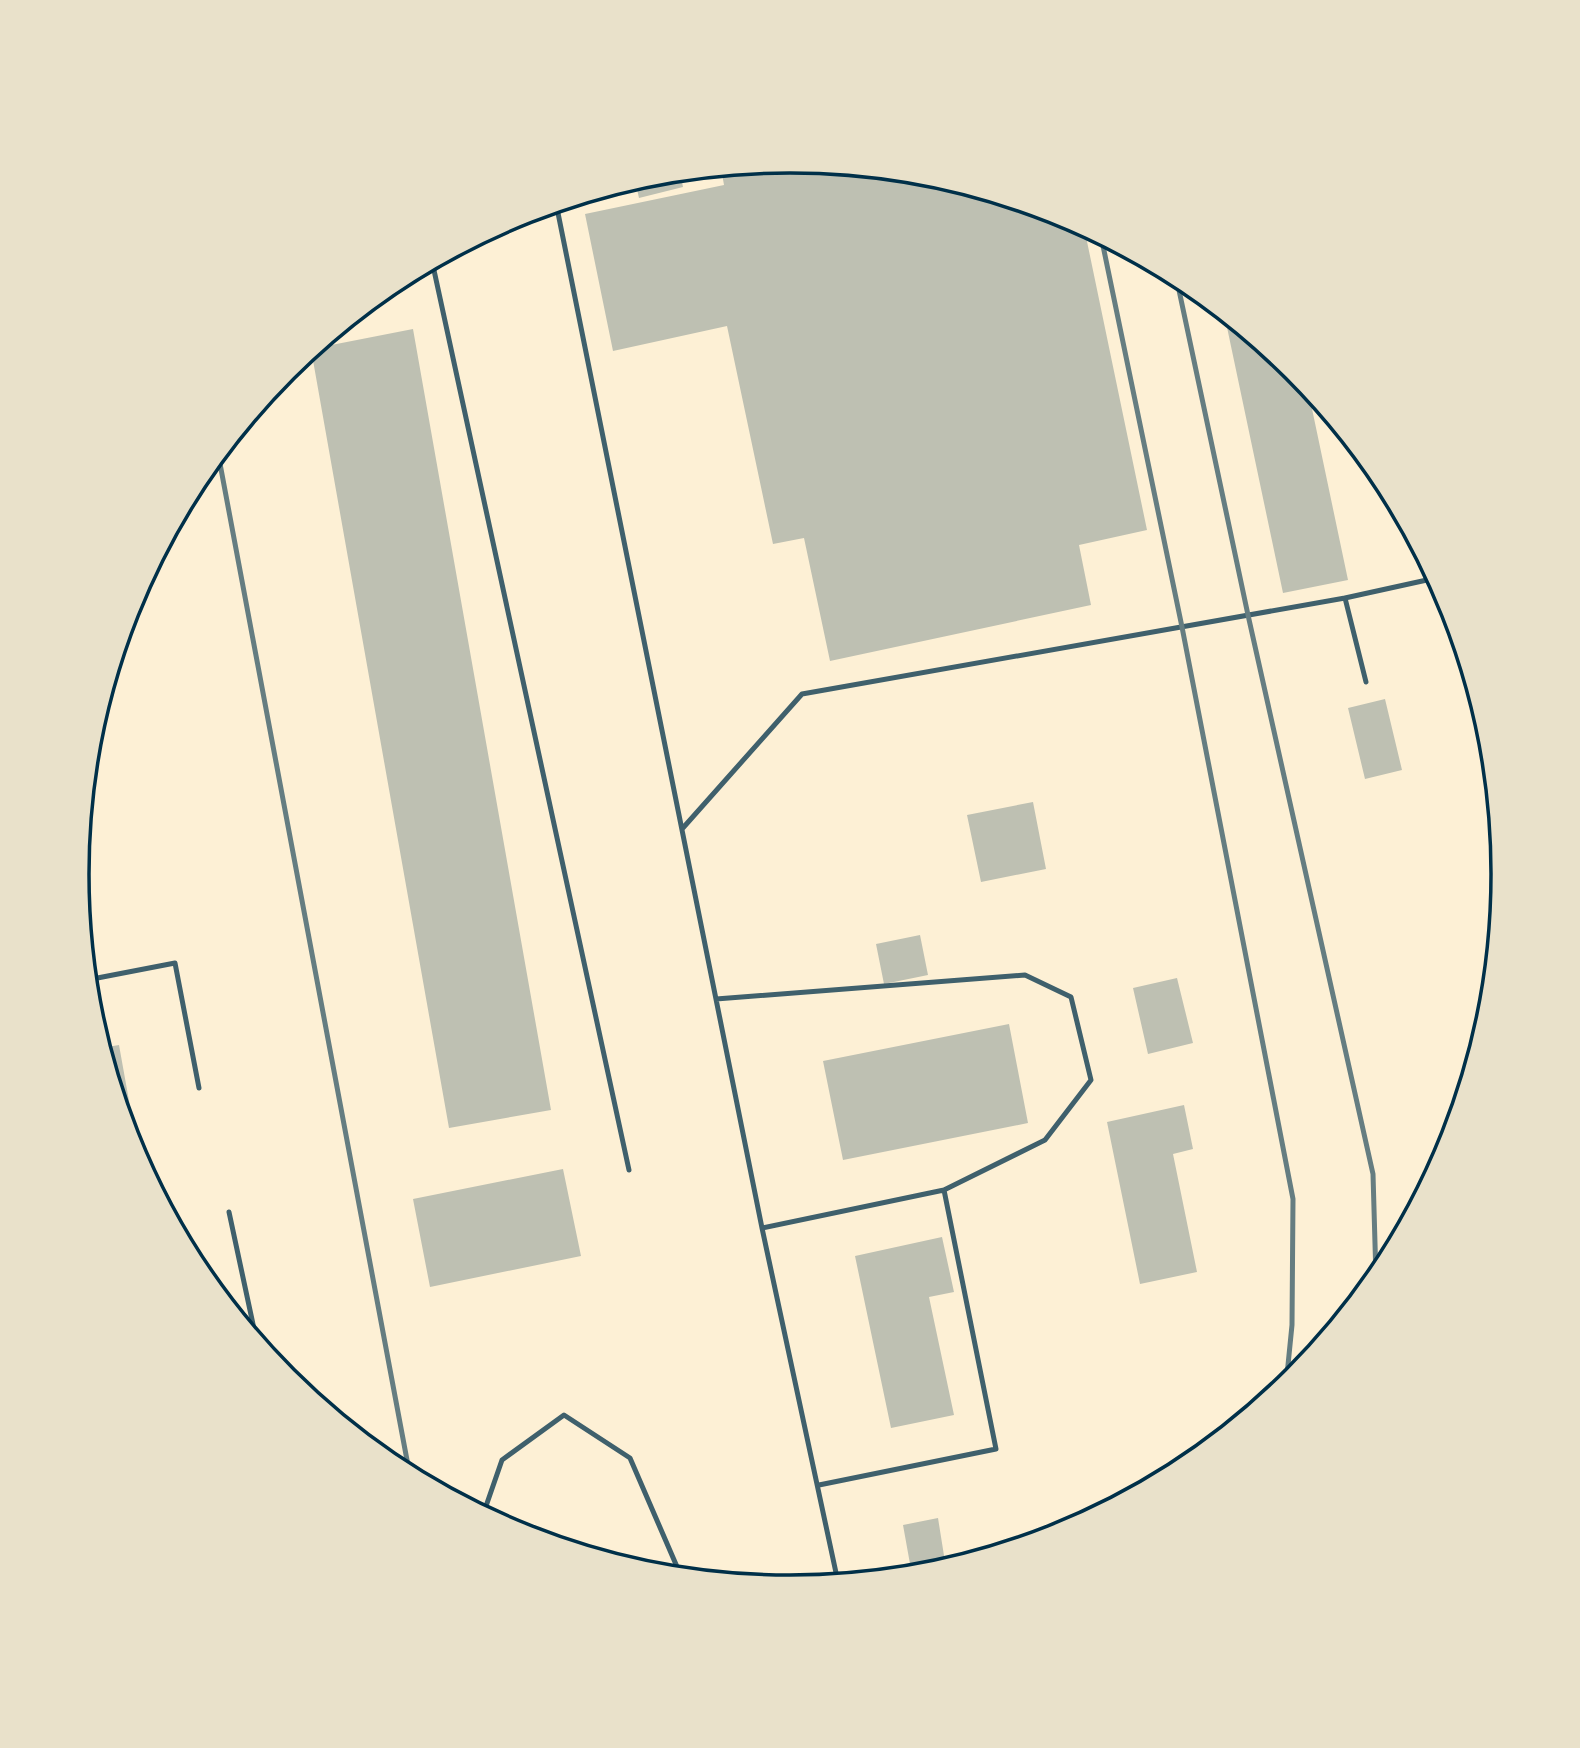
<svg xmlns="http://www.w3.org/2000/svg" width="1580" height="1748" viewBox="0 0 1580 1748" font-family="'PT Sans',sans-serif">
  <rect width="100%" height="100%" fill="#fdf0d5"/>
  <path fill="#bec0b2" d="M790,161L929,175L1063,215L1084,227L1147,530L1079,545L1091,605L830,661L804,538L773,544L727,326L613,351L585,214L724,185L721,168Z
    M680,172L683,187L639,198L635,180Z
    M1224,313L1294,370L1307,385L1348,580L1283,593Z
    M413,329L551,1110L449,1128L311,349Z
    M1385,699L1402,770L1365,779L1348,708Z
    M1033,802L1046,869L981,882L967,815Z
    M920,935L928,975L884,984L876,944Z
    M1177,978L1193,1043L1148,1054L1133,988Z
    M1009,1024L1028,1123L843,1160L823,1061Z
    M119,1045L140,1162H139L131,1146L101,1048Z
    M1184,1105L1193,1149L1173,1154L1197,1272L1140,1284L1107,1122Z
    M563,1169L581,1256L430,1287L413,1199Z
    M942,1237L954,1292L929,1297L954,1415L891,1428L855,1256Z
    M938,1518L946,1568L912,1575L903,1525Z"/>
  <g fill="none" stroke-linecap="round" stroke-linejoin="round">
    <path stroke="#3f606c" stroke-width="5" d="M556,203L762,1228L838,1582
      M432,261L629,1170
      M1345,598L1366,682
      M682,829L802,694L1345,598L1436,578
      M87,980L175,963L199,1088
      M716,999L1025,975L1071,997L1091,1080L1045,1140L944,1190L762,1228
      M229,1212L257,1343
      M819,1485L996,1449L944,1190
      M487,1516L485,1509L502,1460L564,1415L630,1458L681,1576"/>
    <path stroke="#657d81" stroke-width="5" d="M1101,236L1182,627L1293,1199L1292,1325L1286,1385
      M1176,276L1248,615L1373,1174L1376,1278
      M218,453L410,1476"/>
  </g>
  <path d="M0 0H1580V1748H0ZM89 874a701 701 0 1 1 1402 0a701 701 0 1 1-1402 0Z" fill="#e9e1ca" fill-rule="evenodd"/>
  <path fill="none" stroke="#003049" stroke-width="3.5" d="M89 874a701 701 0 1 1 1402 0a701 701 0 1 1-1402 0Z"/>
</svg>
